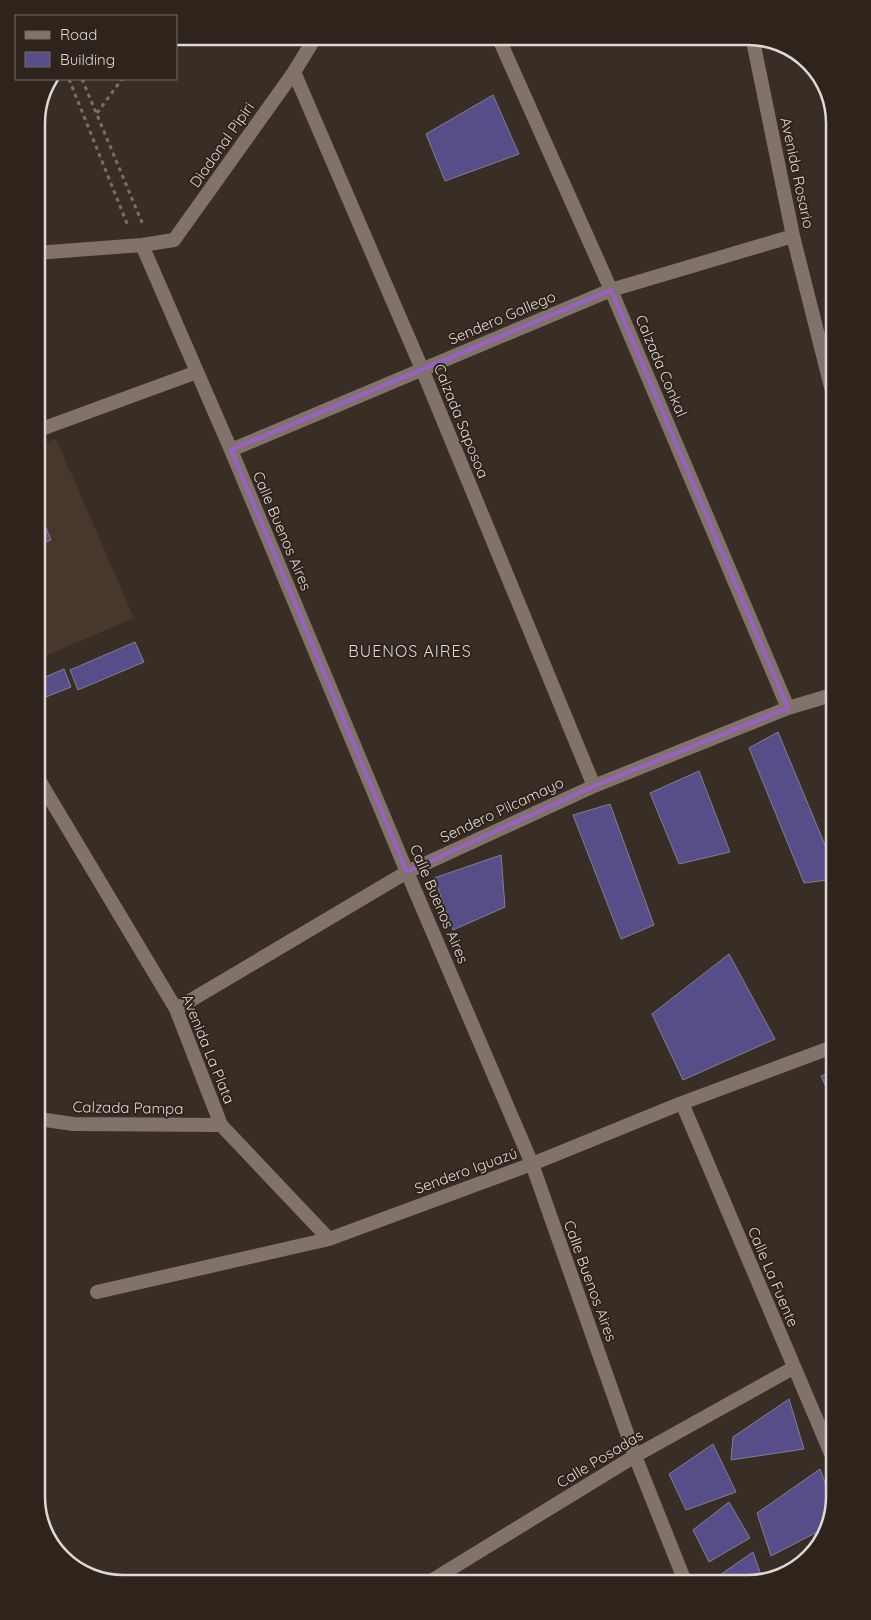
<svg xmlns="http://www.w3.org/2000/svg" width="871" height="1620" viewBox="0 0 871 1620" font-family="Quicksand,sans-serif">
  <rect width="100%" height="100%" fill="#392e26"/>
  <path fill="#48372d" d="M56,439L134,618L36,660V446Z"/>
  <path fill="#564d89" stroke="#81808e" d="M493,95L519,154L445,181L426,134Z
    M36,503L51,540L36,545Z
    M135,642L144,662L78,690L70,670Z
    M64,669L71,687L36,701V681Z
    M778,732L835,869V879L804,883L749,748Z
    M699,771L730,852L679,864L650,793Z
    M610,804L654,925L621,939L573,815Z
    M501,855L505,907L453,930L434,878Z
    M729,954L775,1039L683,1080L652,1014Z
    M835,1070V1106L821,1076Z
    M789,1399L804,1449L731,1460L733,1437Z
    M713,1444L736,1492L686,1510L669,1474Z
    M820,1469L833,1503L825,1528L771,1556L757,1513Z
    M729,1502L750,1538L709,1562L693,1530Z
    M753,1552L763,1581L748,1584H718L717,1577Z"/>
  <g fill="none" stroke-linecap="round" stroke-linejoin="round">
    <path stroke="#796f68" stroke-width="3" stroke-dasharray="4 4" stroke-linecap="butt" d="M69,79L128,226
      M82,79L143,225
      M97,113L122,79"/>
    <path stroke="#81736b" stroke-width="14" d="M752,36L793,236L835,403
      M499,39L611,290L788,708
      M294,72L422,369L594,786
      M142,245L231,450L407,872L532,1164L635,1456L686,1584
      M36,253L142,245L174,240L294,72L313,41
      M36,431L197,372
      M231,450L611,290L793,236
      M36,775L176,1009L221,1125L329,1239
      M176,1009L407,872L594,786L788,708L835,694
      M682,1103L835,1463
      M36,1116L39,1119L73,1124L221,1125
      M97,1292L329,1239L532,1164L682,1103L835,1046
      M426,1584L635,1456L793,1368"/>
  </g>
  <path fill="none" stroke="#9960c5" stroke-width="4" stroke-linejoin="round" d="M611,290L788,708L594,786L407,872L231,450Z"/>
  <g text-anchor="middle" stroke-width="4" stroke-linejoin="round" paint-order="stroke">
    <g font-size="15" fill="#dfd8d3" stroke="#2f241c">
      <text transform="translate(222 145) rotate(-55)" y="5">Diadonal Pipiri</text>
      <text transform="translate(797 173) rotate(78)" y="5">Avenida Rosario</text>
      <text transform="translate(502 318) rotate(-23)" y="5">Sendero Gallego</text>
      <text transform="translate(661 366) rotate(67)" y="5">Calzada Conkal</text>
      <text transform="translate(461 421) rotate(68)" y="5">Calzada Saposoa</text>
      <text transform="translate(282 531) rotate(67)" y="5">Calle Buenos Aires</text>
      <text transform="translate(502 810) rotate(-25)" y="5">Sendero Pilcamayo</text>
      <text transform="translate(439 904) rotate(67)" y="5">Calle Buenos Aires</text>
      <text transform="translate(208 1049) rotate(68)" y="5">Avenida La Plata</text>
      <text transform="translate(128 1108) rotate(1)" y="5">Calzada Pampa</text>
      <text transform="translate(466 1171) rotate(-20)" y="5">Sendero Iguazú</text>
      <text transform="translate(773 1277) rotate(67)" y="5">Calle La Fuente</text>
      <text transform="translate(590 1281) rotate(70)" y="5">Calle Buenos Aires</text>
      <text transform="translate(600 1459) rotate(-31)" y="5">Calle Posadas</text>
    </g>
    <g font-size="16" letter-spacing="1" fill="#dfd8d3" stroke="#2f241c">
      <text x="410" y="657">BUENOS AIRES</text>
    </g>
  </g>
  <path d="M0 0H871V1620H0ZM123 45H748A78 78 0 0 1 826 123V1497A78 78 0 0 1 748 1575H123A78 78 0 0 1 45 1497V123A78 78 0 0 1 123 45Z" fill="#2f241c" fill-rule="evenodd"/>
  <path fill="none" stroke="#dfd8d3" stroke-width="2.5" d="M123 45H748A78 78 0 0 1 826 123V1497A78 78 0 0 1 748 1575H123A78 78 0 0 1 45 1497V123A78 78 0 0 1 123 45Z"/>
  <rect x="15" y="15" width="162" height="65" fill="#2f241c" stroke="#756c65"/>
  <rect x="25" y="31" width="25" height="8" fill="#81736b" stroke="#756c65"/>
  <text x="60" y="40" font-size="15" fill="#dfd8d3">Road</text>
  <rect x="25" y="52" width="25" height="15" fill="#564d89" stroke="#756c65"/>
  <text x="60" y="65" font-size="15" fill="#dfd8d3">Building</text>
</svg>
